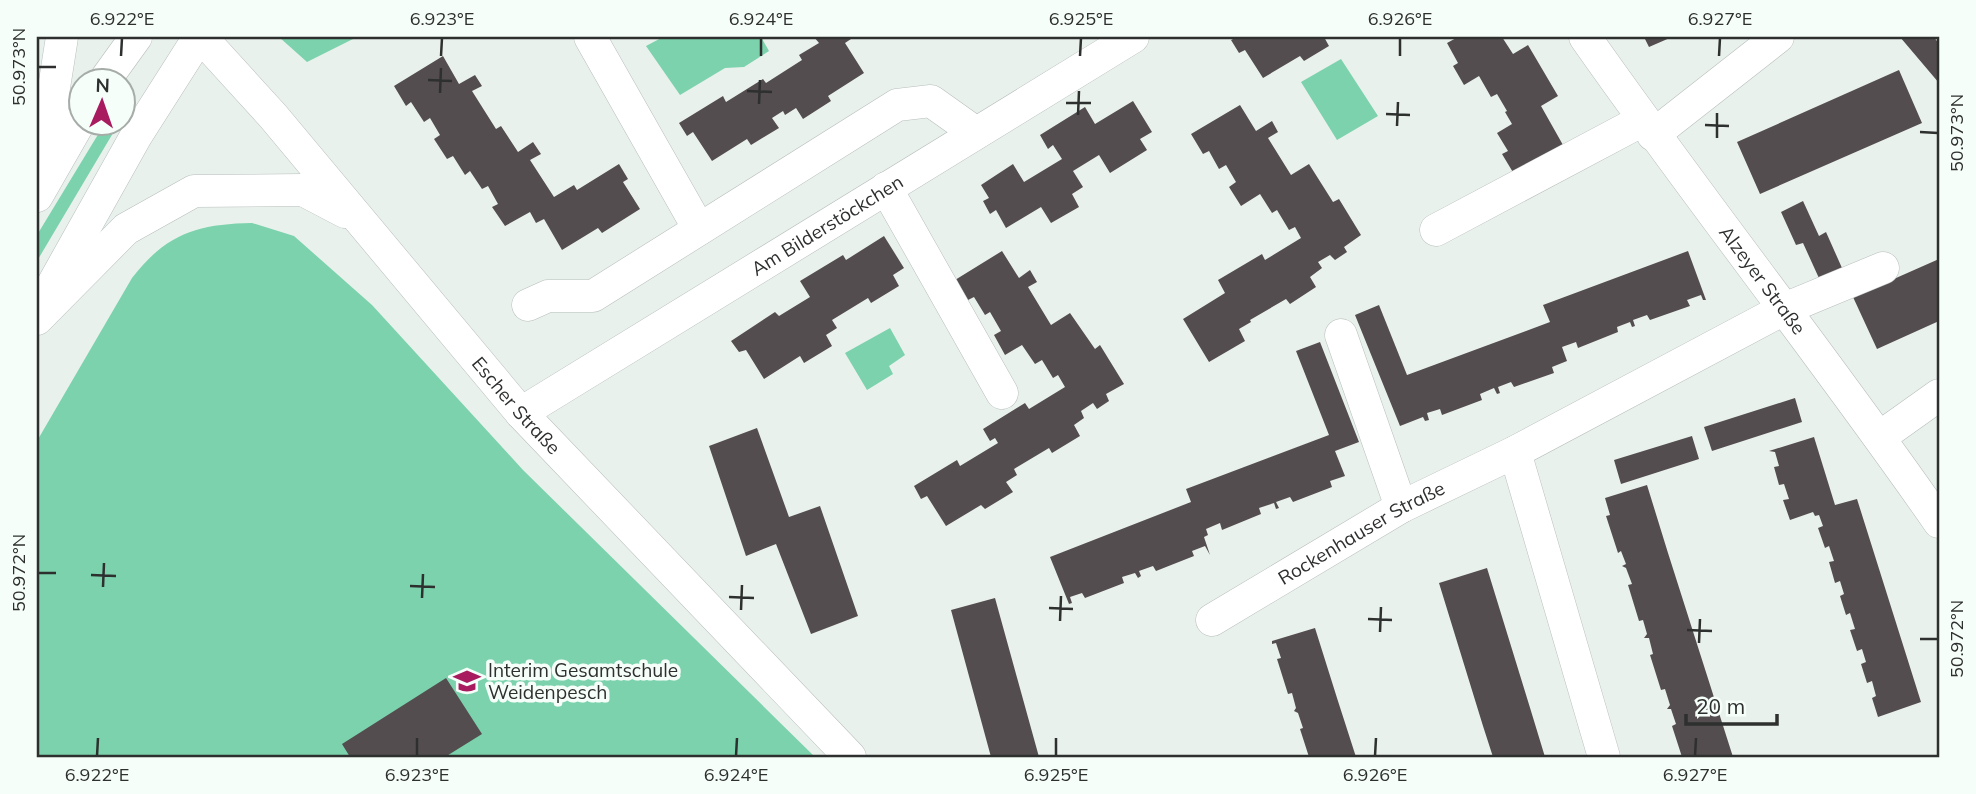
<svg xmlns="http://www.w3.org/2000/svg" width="1976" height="794" viewBox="0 0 1976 794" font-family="Mulish,sans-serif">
  <rect width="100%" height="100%" fill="#e9f1ec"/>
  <path fill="#7bd2ac" d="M279,37H357L307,62Z
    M663,37H761L769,51L744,67L725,68L680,95L646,46Z
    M1341,59L1378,116L1337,140L1301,82Z
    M105,123H119L37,261V235Z
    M252,223L294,236L372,305L523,470L815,757H37V441L132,278C166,234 197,224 252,223Z
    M890,328L905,355L889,366L893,374L867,390L845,353Z"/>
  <path fill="#544d4f" d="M814,37H849L851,39L845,43L864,73L828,96L831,101L803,119L796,108L785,115L783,111L772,118L779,128L751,145L747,139L712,161L693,132L687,136L679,123L723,96L726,102L763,79L766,83L802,60L799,55L819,43Z
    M1237,37H1324L1329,46L1304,61L1300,56L1263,78L1245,50L1239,53L1231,40Z
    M1458,37H1502L1513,54L1528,45L1558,96L1541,106L1563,145L1514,174L1502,154L1508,151L1497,133L1512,124L1505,112L1507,111L1497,94L1491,97L1479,76L1464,85L1453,66L1458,63L1447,43Z
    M1644,37H1672L1649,47Z
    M1900,37H1934L1939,44V83Z
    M443,56L459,84L475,75L482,86L472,91L496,129L501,126L518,152L533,142L541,154L530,160L554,197L574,185L577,190L619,164L628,179L623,182L640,209L602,233L598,228L562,250L544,219L536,223L530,212L505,226L492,207L498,204L488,186L482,189L470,171L465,175L453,156L447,159L434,139L440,135L430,118L424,122L411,102L406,106L394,86Z
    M1899,70L1922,123L1760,194L1737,142Z
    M1133,101L1152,132L1140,139L1147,150L1110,173L1099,155L1073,171L1083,187L1072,194L1079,207L1051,223L1041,207L1006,228L996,210L990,214L983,201L989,198L981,185L1013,164L1024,182L1062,159L1053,145L1048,149L1040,135L1085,107L1095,124Z
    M1240,105L1256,131L1272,121L1278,132L1268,138L1291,175L1309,164L1333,202L1339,199L1361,235L1344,247L1347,252L1335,260L1330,255L1318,262L1322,268L1310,277L1316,287L1290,304L1286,299L1250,320L1251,322L1239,329L1245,341L1209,362L1183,319L1225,293L1218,280L1262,254L1265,260L1301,238L1295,227L1289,230L1277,210L1272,213L1260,194L1241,206L1229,187L1236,182L1226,165L1219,169L1209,151L1203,154L1191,134Z
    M1803,201L1819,236L1826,232L1846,277L1823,287L1803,243L1796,245L1781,212Z
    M884,236L904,268L893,275L899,286L871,303L868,298L832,320L837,328L826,335L832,346L804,363L800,356L764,379L746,350L739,352L731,341L775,312L779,316L810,297L800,281L843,255L846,260Z
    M1002,251L1019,278L1030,270L1037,282L1028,287L1051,325L1070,313L1095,349L1100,345L1124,384L1106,394L1109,401L1097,409L1093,403L1081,411L1084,418L1074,425L1080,436L1052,453L1049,448L1014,469L1017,475L1006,482L1013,492L985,509L981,505L946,526L927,496L921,499L914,486L957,460L960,466L998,443L995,438L990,441L983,429L1025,403L1029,409L1065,387L1058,375L1053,378L1042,360L1035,364L1022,345L1005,355L994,335L1001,331L990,312L985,315L974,297L966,301L955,280Z
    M1688,251L1706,300H1703L1701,295L1687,300L1690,306L1650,320L1647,315L1633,320L1635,326L1632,327L1630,322L1617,327L1618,332L1578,348L1576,342L1562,347L1567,361L1552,367L1554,373L1514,387L1511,382L1498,387L1500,393L1497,394L1494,388L1480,394L1482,400L1442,415L1440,409L1427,413L1429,420L1425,421L1423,417L1400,426L1355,315L1379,305L1407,375L1550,322L1543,305Z
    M1939,259V321L1877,349L1853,297Z
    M1320,342L1359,442L1335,451L1345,476L1330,481L1332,487L1293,502L1290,497L1276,502L1279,508L1276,509L1274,503L1259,508L1261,514L1222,530L1220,523L1206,529L1208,535L1204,537L1210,555L1205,546L1192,551L1194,556L1156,571L1153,566L1139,571L1141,576L1138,578L1135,573L1122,577L1124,583L1085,598L1082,593L1070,597L1072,603L1069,604L1050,557L1191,502L1186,489L1329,435L1296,351Z
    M1795,398L1802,422L1712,451L1704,427Z
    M757,428L789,517L820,506L858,616L811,634L776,544L746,556L709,446Z
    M1692,436L1699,459L1621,484L1614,460Z
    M1814,437L1835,505L1857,499L1921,702L1878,717L1872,698L1876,696L1872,681L1867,683L1861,664L1866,662L1862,649L1857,651L1850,630L1855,629L1850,613L1846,615L1840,596L1844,594L1840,581L1835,583L1829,562L1834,561L1829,546L1825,548L1818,528L1823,526L1819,515L1815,516L1813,512L1790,520L1783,500L1789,499L1784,484L1779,485L1774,467L1779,466L1775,452L1769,451Z
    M1647,485L1668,553L1733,757H1682L1672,726L1676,724L1671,709H1667L1670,705L1665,689L1661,690L1650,655L1653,654L1649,638H1644L1647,634L1643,620L1639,621L1628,585L1632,584L1626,568L1622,566L1626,564L1621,551L1618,553L1606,516L1610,515L1605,498Z
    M1487,568L1531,711L1545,757H1493L1483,726L1439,583Z
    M995,598L1021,692L1039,757H991L951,610Z
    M1315,628L1337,698L1356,757H1309L1300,729L1303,728L1298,713L1294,711L1296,708L1292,693L1288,694L1277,659L1281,658L1276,643L1272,644V641Z
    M446,678L482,734L445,757H350L342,744Z"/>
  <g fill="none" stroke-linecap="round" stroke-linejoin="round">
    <defs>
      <g id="minor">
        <path id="s1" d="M201,37L273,116L521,413L850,757"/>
        <path d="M590,37L699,229"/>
        <path id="s2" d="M1585,37C1700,201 1825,358 1939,522"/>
        <path d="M105,80L136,37"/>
        <path d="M1653,135L1778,37"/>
        <path d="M51,170L53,94L62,37"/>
        <path d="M886,188L1002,393"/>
        <path d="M37,196L80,121"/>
        <path d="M1436,230L1643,120"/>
        <path d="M48,293L136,136L199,37"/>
        <path d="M528,305L548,296H593L897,105L931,101L976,133"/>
        <path d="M37,319L126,229L194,191L303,190L345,212"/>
        <path d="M1341,335L1401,507"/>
        <path id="s3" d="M521,413L1133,37"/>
        <path d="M1880,437L1939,395"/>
        <path d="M1515,452L1604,757"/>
        <path id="s4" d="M1212,620L1401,507L1515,452L1784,309L1883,268"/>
      </g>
    </defs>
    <use href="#minor" stroke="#b8bfbc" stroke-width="33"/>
    <use href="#minor" stroke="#fff" stroke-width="32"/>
  </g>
  <path fill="none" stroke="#2d302e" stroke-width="2.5" d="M121,56L122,38M441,56L442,38M761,56V38M1080,56L1081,38M1400,56V38M1719,56L1720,38M38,67H56M428,80L452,81M747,91L772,92M440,93L441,68M1066,103H1091M759,104L760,80M1386,114L1410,115M1078,115L1079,91M1705,125L1729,126M1397,126L1398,102M1920,132L1938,133M1717,138V113M38,573H56M91,575L116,576M410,586L435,587M103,587L104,563M729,597L754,598M422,598L423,574M1049,608L1073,609M741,610L742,585M1368,619L1392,620M1060,621L1061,596M1687,630L1712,631M1380,632L1381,607M1920,639H1938M1699,643L1700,619M97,756L98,738M417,756V738M736,756L737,738M1056,756V738M1375,756L1376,738M1695,756L1696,738"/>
  <defs>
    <symbol id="school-bare" viewBox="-9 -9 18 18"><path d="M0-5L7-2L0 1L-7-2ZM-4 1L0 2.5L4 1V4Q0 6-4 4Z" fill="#a81b5e" stroke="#f6fefa" stroke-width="2.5" paint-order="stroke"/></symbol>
  </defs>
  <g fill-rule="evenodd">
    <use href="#school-bare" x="448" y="662" width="38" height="38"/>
  </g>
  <g text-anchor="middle" stroke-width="7" stroke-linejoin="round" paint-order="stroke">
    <g font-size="19" fill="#2d302e" stroke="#f6fefa">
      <text dy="7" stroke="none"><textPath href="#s3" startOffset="359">Am Bilderstöckchen</textPath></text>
      <text dy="7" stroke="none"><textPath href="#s2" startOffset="301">Alzeyer Straße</textPath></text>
      <text dy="7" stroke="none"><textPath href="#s1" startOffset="485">Escher Straße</textPath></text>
      <text dy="7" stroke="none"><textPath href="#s4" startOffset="173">Rockenhauser Straße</textPath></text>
    </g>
    <g font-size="19" fill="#2d302e" stroke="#f6fefa" text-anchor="start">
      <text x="488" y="677">Interim Gesamtschule<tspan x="488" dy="22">Weidenpesch</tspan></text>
    </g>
  </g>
  <rect width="1976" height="794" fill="none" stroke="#f6fefa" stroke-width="77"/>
  <g transform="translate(102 102) rotate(2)"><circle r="33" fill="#f6fefa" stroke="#a6aca8" stroke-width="2"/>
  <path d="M0-5L12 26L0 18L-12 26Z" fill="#a81b5e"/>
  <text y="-10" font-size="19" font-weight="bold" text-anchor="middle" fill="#2d302e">N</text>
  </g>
  <path d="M1686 714v10h91v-10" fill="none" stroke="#2d302e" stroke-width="3.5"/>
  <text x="1696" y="714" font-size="21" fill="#2d302e" stroke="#f6fefa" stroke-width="5" paint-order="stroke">20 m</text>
  <rect x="38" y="38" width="1900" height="718" fill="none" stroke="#2d302e" stroke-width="2.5"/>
  <g font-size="18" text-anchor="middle" fill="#2d302e">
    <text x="122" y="25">6.922°E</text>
    <text x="442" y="25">6.923°E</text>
    <text x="761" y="25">6.924°E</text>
    <text x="1081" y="25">6.925°E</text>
    <text x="1400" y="25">6.926°E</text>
    <text x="1720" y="25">6.927°E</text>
    <text transform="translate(19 67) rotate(-90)" y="6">50.973°N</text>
    <text transform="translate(1957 133) rotate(-90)" y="6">50.973°N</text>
    <text transform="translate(19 573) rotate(-90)" y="6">50.972°N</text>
    <text transform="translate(1957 639) rotate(-90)" y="6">50.972°N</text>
    <text x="97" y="781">6.922°E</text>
    <text x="417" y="781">6.923°E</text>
    <text x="736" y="781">6.924°E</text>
    <text x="1056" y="781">6.925°E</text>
    <text x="1375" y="781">6.926°E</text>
    <text x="1695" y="781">6.927°E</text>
  </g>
</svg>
